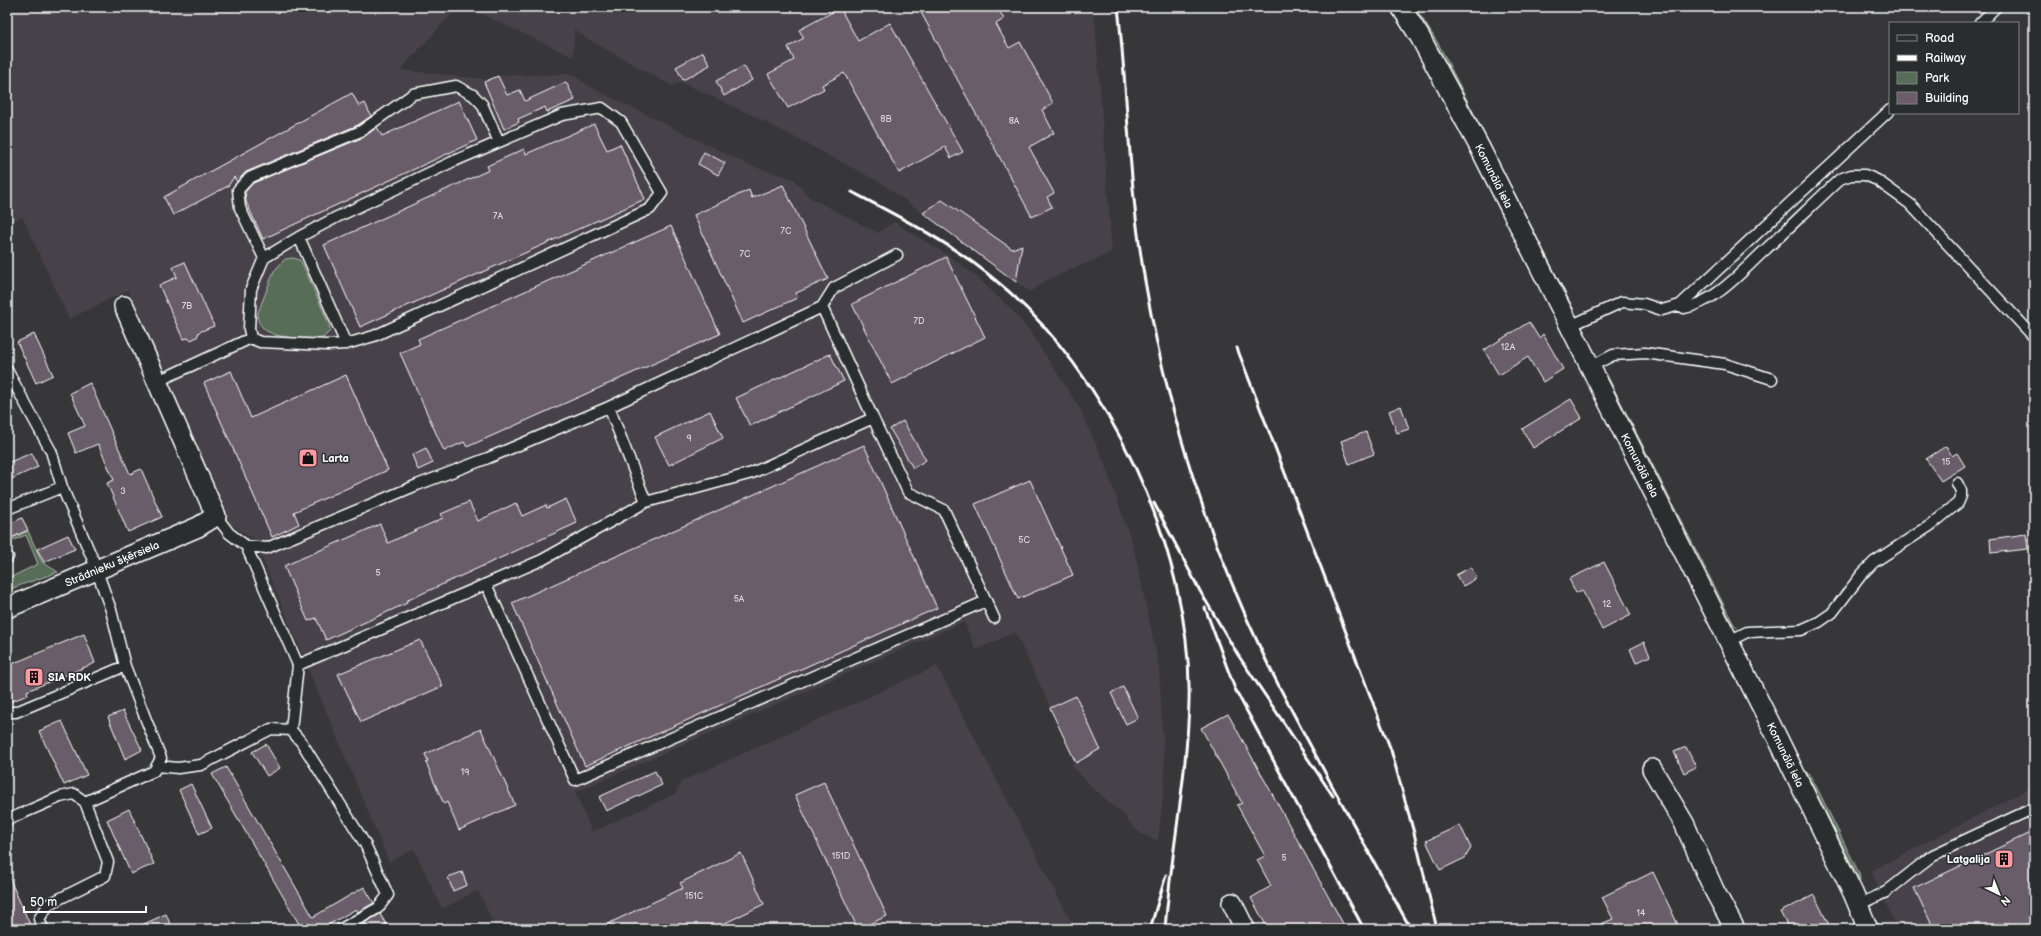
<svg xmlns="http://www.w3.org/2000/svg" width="2041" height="936" viewBox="0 0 2041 936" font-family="'Balsamiq Sans',sans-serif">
  <rect width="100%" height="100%" fill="#37373a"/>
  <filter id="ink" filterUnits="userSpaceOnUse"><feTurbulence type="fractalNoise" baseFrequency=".025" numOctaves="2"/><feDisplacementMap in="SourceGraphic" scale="8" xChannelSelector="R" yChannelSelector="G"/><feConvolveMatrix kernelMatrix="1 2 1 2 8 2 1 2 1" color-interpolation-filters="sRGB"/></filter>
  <g filter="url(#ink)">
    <path fill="#474248" d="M7,7H458L400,70L483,79L484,82L498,76L571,74L596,90L751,166L794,179L809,197L878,233L894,222L952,258L976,276L1012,310L1029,330L1079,407L1104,462L1134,549L1159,667L1165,779L1158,841L1140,833L1126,819L1127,818L1091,786L1071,765L1076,762L1015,632L976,650L964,622L575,792L592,832L675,794L682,781L937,666L1075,929H496L478,890L442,909L414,849L389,862L254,539L230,524L128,290L69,319L22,216L7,226Z
      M467,7H1091L1095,22L1112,252L1045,281L1030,292L883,184L758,118L681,82L672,86L586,38L574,29L573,57Z
      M2034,786V929H1898L1871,871Z"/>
    <path fill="#586d59" stroke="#acb6ac" d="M1412,7H1415L1439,45L1574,310L1569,305L1438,48Z
      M293,258L300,260L303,265L329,324L330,331L323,338L316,339C296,337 260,341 257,315L274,271L285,259Z
      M1606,373L1733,623L1737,628L1730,621L1606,379Z
      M28,531L42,562L58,572L7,590V579L38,564L26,535L7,543V540Z
      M1806,772L1810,774L1859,873L1860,881Z"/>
    <path fill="#6b5d6a" stroke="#fff" d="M918,7H997L1004,19L996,24L1009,48L1020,42L1053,103L1042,110L1054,133L1029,147L1054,193L1047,197L1052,207L1032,217Z
      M840,8L858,41L890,23L963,152L951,158L945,147L899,173L844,73L822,85L824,89L788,108L768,74L794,60L788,47L804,38L799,30Z
      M703,52L710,65L683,80L676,67Z
      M744,66L752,80L724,96L716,81Z
      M498,76L507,95L520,90L525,101L566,82L575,100L547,112L545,107L518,119L519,122L504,129L484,82Z
      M352,93L359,106L365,103L371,116L358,125L246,172L237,182L234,177L228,186L173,215L164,197Z
      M459,101L477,140L263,239L246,202L245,192L253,183L364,137L377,127L382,136Z
      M594,124L607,150L620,144L645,199L360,327L324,245L489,170L487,166L524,149L526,154Z
      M704,152L725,163L718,175L698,164Z
      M783,185L828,279L796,293L797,298L743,323L694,215L749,190L752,198Z
      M942,200L1012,249L1022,245L1016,282L923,213Z
      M671,226L720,334L467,447L464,442L444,451L400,353L420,344L418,339Z
      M946,257L985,337L892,384L852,304Z
      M185,262L214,326L199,332L197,337L191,340L187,338L183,339L159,285L177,277L173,267Z
      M1529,322L1539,338L1543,334L1563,369L1543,382L1528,357L1499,375L1484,350Z
      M34,334L53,375L36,383L17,342Z
      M830,354L844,381L750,426L736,398Z
      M231,371L251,418L346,375L388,470L294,512L299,524L272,537L204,383Z
      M90,383L130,474L141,469L162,517L128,532L107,483L114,480L98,444L76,453L68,433L85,426L70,393Z
      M1571,399L1582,418L1533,448L1522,429Z
      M1401,406L1409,429L1397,433L1389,411Z
      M710,411L723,438L669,465L655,437Z
      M903,421L926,460L913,468L890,429Z
      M1366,432L1374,454L1349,464L1341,441Z
      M864,445L937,608L585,766L512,603Z
      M1946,446L1952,456L1957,453L1965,466L1941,481L1926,459Z
      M426,448L433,463L418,470L412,455Z
      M32,453L38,467L7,481V463Z
      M1030,480L1073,575L1018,599L975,504Z
      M566,499L577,523L406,601L407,603L326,640L316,618L308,621L284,566L380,524L388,543L443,518L441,514L469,502L478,521L516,503L522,516L546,505L547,508Z
      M22,518L28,530L7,540V525Z
      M2026,534L2028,549L1991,553L1990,539Z
      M68,535L75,549L44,562L37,549Z
      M1604,562L1631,615L1602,630L1582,590L1576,593L1569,579Z
      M1471,567L1477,578L1463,586L1456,575Z
      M84,634L95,663L27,691L28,695L7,703V666Z
      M420,640L443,686L361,722L338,674Z
      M1644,642L1650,656L1636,663L1630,649Z
      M1123,687L1138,718L1126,724L1111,693Z
      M1076,696L1100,749L1076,763L1050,708Z
      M123,711L142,750L125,759L108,717Z
      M1228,714L1269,788L1346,929H1268L1251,898L1271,886L1257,860L1265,856L1237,805L1242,803L1201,728Z
      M62,721L87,775L64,785L39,731Z
      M481,729L515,805L459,830L447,802L444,804L434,782L426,762L428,761L425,754Z
      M266,744L280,768L267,776L252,752Z
      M1686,747L1696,767L1684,773L1674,752Z
      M226,767L313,917L364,887L374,903L358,912L356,909L321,929H291L299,924L212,774Z
      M655,771L662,785L606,811L599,797Z
      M824,782L887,916L858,929L795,795Z
      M191,784L212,828L199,834L179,790Z
      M129,809L154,864L131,874L107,820Z
      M1460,825L1471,848L1465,858L1440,870L1426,841Z
      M2034,831V929H1934L1914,888Z
      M741,853L764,904L713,929H597L683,888L680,883Z
      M462,872L467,885L453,891L448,877Z
      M1653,872L1680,929H1589L1613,919L1602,897Z
      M7,873L32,929H7Z
      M1814,895L1831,929H1789L1780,912Z
      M166,914L172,929H133Z
      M380,914L389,929H367L364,923Z"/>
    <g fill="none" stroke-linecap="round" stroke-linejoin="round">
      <defs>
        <path id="lane" d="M1980,23L1996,7
          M299,237L346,344
          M264,258L240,208L238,190L249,178L361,131L413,94L456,86L473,95L482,104L499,142
          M1680,305L1684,308C1716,302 1742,271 1765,250C1790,227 1815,202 1840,179L1851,175H1865L1877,180L1910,204L2034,337
          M822,307L873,418
          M1570,326L1622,302L1644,304L1662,310L1680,305L1890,110
          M1590,367L1613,355L1645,353L1725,364L1772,379
          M7,370L51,451L62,487L93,560L111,610L125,666L161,758L154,771L85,802
          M158,381L251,338L260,342L327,345L346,344L374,336L650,209L662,193L621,122L602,108L562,115L452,162L337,217L299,237L264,258L251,289L249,329L251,338
          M609,407L646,502L752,473L873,418L908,492L944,510L994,618
          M7,509L62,487
          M216,516L229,533L246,546L267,548L417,485L488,458L609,407L822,307L834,288L897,255
          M246,546L298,665L291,730
          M7,558L8,557
          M486,584L575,780L986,601
          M1729,641L1747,632L1801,630L1819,622L1832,613L1862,574L1874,562L1931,525L1958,503L1961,496V491L1957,483
          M298,665L542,560L646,502
          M7,712H16L125,666
          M157,766L178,768L201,765L271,729L291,730L302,743L365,844L388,895L378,908L341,929
          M7,820L60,797L74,794L85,802L108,862L105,876L49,904L39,919L43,929
          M1858,905L1886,892L1933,855L2034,808"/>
        <g id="street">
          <path id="s1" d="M1401,7L1420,37L1480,148L1777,737L1853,893L1868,929"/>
          <path id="s2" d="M7,608L198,527L216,516L124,306"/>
          <path d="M1652,769L1684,823L1714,890L1735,929"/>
          <path d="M1232,903L1245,929"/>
        </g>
      </defs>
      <use href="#lane" stroke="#fff" stroke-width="13"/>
      <use href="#street" stroke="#fff" stroke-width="22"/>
      <use href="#lane" stroke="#2a2d2e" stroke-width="10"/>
      <use href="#street" stroke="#2a2d2e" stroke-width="19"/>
      <path stroke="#fff" stroke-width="3" d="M1118,7C1128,98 1129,190 1145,281C1167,410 1208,538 1264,656C1286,702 1311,746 1335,791C1361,837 1385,883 1411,929
        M852,192C902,218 951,243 994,279C1109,371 1193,554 1189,701C1187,778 1171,853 1165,929
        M1237,348L1391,750L1414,833L1437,929
        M1154,503L1200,591L1238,655L1333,796
        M1205,608L1235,689L1364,929
        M1150,929L1166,875"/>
    </g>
  </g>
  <defs>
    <symbol id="shop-square" viewBox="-11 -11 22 22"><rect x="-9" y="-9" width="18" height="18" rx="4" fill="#ff9aa2" stroke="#2a2d2e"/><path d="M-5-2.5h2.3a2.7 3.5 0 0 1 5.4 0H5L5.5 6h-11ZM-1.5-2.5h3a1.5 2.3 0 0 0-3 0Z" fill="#111"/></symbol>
    <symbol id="building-square" viewBox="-11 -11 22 22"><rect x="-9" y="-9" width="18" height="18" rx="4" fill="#ff9aa2" stroke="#2a2d2e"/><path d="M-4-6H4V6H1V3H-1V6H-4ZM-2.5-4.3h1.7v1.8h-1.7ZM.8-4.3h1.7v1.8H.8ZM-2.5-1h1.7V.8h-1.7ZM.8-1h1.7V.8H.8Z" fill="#111"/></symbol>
  </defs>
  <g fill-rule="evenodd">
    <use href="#shop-square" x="297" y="447" width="22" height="22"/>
    <use href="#building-square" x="23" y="666" width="22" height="22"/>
    <use href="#building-square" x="1993" y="848" width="22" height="22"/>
  </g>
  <g text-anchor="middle" stroke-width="3" stroke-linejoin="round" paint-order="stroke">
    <g font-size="9" fill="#dad6da">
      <text x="886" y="122">8B</text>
      <text x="1014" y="124">8A</text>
      <text x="498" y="219">7A</text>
      <text x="786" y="234">7C</text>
      <text x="745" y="257">7C</text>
      <text x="187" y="309">7B</text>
      <text x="919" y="324">7D</text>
      <text x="1508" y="350">12A</text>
      <text x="689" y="441">9</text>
      <text x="1946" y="465">15</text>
      <text x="123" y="494">3</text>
      <text x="1024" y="543">5C</text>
      <text x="378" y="576">5</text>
      <text x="739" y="602">5A</text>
      <text x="1607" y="607">12</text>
      <text x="465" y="775">19</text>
      <text x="841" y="859">151D</text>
      <text x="1284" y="861">5</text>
      <text x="694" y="899">151C</text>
      <text x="1641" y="916">14</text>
    </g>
    <g font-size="11" fill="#fff" stroke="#2a2d2e">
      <text dy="4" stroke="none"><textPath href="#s1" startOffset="193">Komunālā iela</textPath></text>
      <text dy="4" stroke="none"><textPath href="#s1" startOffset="517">Komunālā iela</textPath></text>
      <text dy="4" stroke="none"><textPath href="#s2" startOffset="114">Strādnieku šķērsiela</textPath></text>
      <text dy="4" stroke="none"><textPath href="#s1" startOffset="841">Komunālā iela</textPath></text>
    </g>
    <g font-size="11" font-weight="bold" fill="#fff" stroke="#2a2d2e" text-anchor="start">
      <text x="322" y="462">Larta</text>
      <text x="48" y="681">SIA RDK</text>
      <text x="1990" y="863" text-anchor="end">Latgalija</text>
    </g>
  </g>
  <rect width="2041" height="936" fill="none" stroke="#2a2d2e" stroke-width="24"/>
  <rect x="12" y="12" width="2017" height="912" fill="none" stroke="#fff" stroke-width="1.5" filter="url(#ink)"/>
  <rect x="1889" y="22" width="130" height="92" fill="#2a2d2e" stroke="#7f8182"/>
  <rect x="1897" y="35" width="20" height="6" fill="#2a2d2e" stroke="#7f8182"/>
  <text x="1925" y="42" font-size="12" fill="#ffffff">Road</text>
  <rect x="1897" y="55" width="20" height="6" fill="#ffffff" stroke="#7f8182"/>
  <text x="1925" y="62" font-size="12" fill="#ffffff">Railway</text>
  <rect x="1897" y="72" width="20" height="12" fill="#586d59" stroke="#7f8182"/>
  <text x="1925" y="82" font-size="12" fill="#ffffff">Park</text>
  <rect x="1897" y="92" width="20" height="12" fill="#6b5d6a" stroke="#7f8182"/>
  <text x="1925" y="102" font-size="12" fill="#ffffff">Building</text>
  <g transform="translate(1999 894) rotate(137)" stroke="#2a2d2e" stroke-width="3" paint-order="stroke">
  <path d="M0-3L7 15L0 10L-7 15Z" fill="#ffffff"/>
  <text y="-6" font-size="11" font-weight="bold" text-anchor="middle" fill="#ffffff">N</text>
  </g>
  <path d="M24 906v6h122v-6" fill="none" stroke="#ffffff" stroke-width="2"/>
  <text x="30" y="906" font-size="12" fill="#ffffff" stroke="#2a2d2e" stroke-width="3" paint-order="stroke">50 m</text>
</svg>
